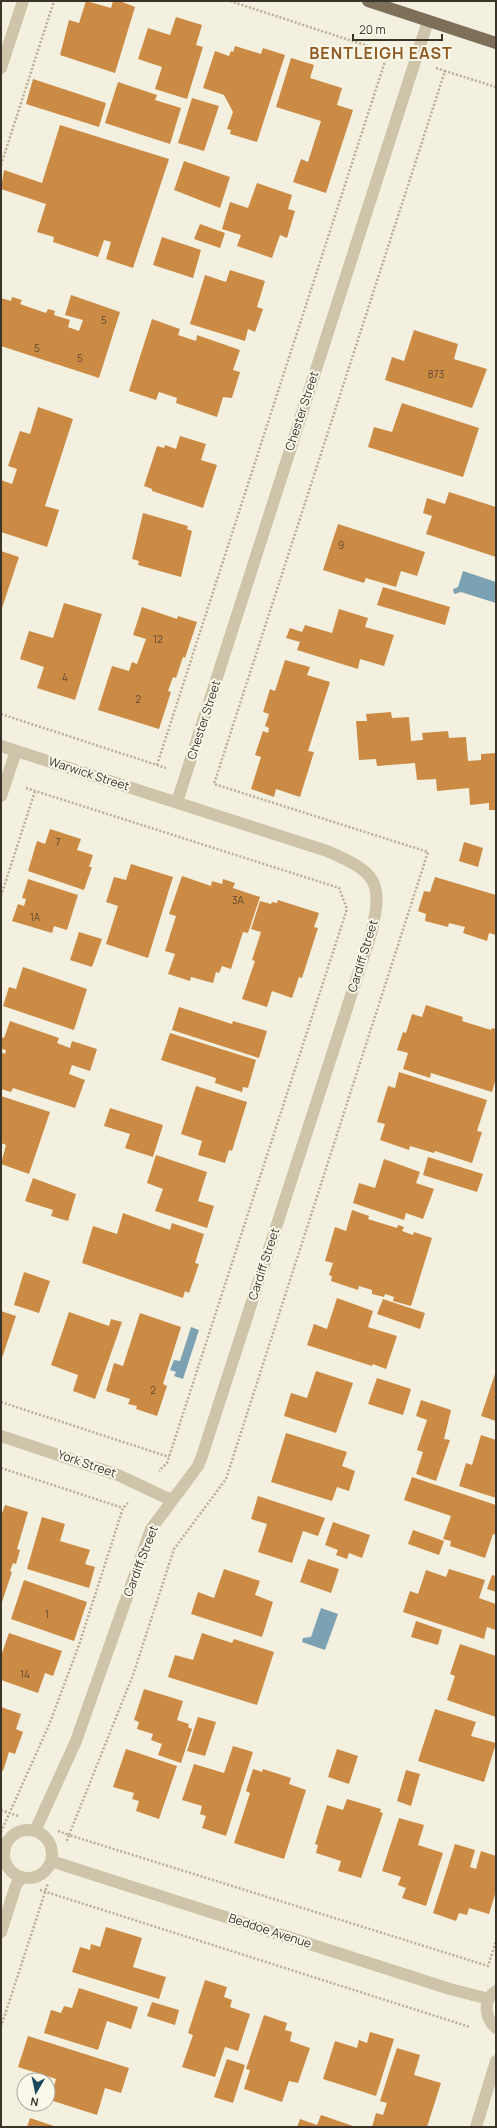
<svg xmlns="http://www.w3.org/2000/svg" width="497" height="2128" viewBox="0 0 497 2128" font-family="Manrope,sans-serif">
  <rect width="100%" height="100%" fill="#f4f0df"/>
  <path fill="#7ca1b3" d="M463,571L496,582V603L461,592L454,594L453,589L458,587Z
    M191,1327L199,1330L183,1379L174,1376L176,1372L170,1370L174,1360L180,1361Z
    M321,1608L338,1614L325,1650L302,1642L303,1638L311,1637Z"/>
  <path fill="#cb8b45" d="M86,1L111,8L113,1H120L135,7L115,73L60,55L69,20L79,23Z
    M176,17L202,25L196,45L203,47L187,99L155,89L162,67L138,59L148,28L170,35Z
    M235,46L261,54L263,48L285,55L257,142L230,134L231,130L227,129L233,112L224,95L203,88L215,51L229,56L231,51L233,52Z
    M291,58L314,65L310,78L342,88L337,105L353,110L326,193L293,182L301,159L308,162L321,121L276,107Z
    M33,79L106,103L99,127L26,104Z
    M118,82L157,95L155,100L181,108L170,144L105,123Z
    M192,98L219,106L204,151L178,143Z
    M60,125L169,159L133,268L106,259L111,242L104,240L98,257L53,242L54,237L37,232L46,204L1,189L4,170L42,183Z
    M184,161L230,177L220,208L174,190Z
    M257,183L292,195L288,209L295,211L287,238L280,235L272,258L237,246L241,235L222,229L230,202L248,208Z
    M200,224L225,233L220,248L194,239Z
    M162,237L201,250L193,278L153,265Z
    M230,270L265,281L257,307L263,309L255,332L248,329L245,341L190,324L205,275L226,282Z
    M71,295L120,312L99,378L1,346V298L11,301L12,297L22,300L20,304L46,313L48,309L55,311L54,315L70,320L68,327L79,331L83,320L65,315Z
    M152,319L180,329L178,335L196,341L197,335L240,350L233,370L240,372L232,398L223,397L217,417L176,403L177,398L159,392L156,400L129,391Z
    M414,330L458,344L454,359L487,369L472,408L385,380L392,357L404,361Z
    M402,403L479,428L463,477L368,447L374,427L392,432Z
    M38,407L73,419L45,506L59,510L47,547L1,532V480L12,484L17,469L8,466L20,431L30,434Z
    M180,436L206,444L201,460L217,465L203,508L152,491V489L144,486L157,446L164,448L165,445L176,449Z
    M449,492L496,507V557L426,534L432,516L423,513L427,498L445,504Z
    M143,513L188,526L187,529L192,531L181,577L138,565L139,561L132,559Z
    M338,524L425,552L417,576L401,571L396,587L366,578L364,583L323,570Z
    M1,551L19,557L1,611Z
    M383,587L450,607L445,625L377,605Z
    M64,603L102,614L75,700L37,688L44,667L20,659L29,631L53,638Z
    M142,607L177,619L178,616L197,622L185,658L183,657L176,678L173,677L168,691L171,692L159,729L98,710L112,666L129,671L132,662L137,664L146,639L133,635Z
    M339,609L368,618L365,627L394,635L384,666L360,659L358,669L297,650L300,642L286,638L290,628L302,632L305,625L332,633Z
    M285,660L310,667L307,675L330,682L308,751L314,752L300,797L276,789L274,797L251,789L261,757L255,755L263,731L268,733L269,728L265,726L269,714L263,712L270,689L275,691Z
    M391,712L392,718L409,717L411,741L423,740L422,733L448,731L449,738L466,737L468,761L481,760V754L496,753V810H489V803L470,805L469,788L437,791L436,779L417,780L415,763L377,766L376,759L359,760L356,721H367L366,714Z
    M50,829L81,839L77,850L93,855L89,867H92L84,890L28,871L37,841L45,844Z
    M464,842L483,848L478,867L459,861Z
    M131,864L173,877L148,958L106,944L118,906L106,902L114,877L126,880Z
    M182,876L211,886L212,881L222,884L223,879L235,883L233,888L260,897L248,933L243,932L231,969L222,966L219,973L216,972L213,983L191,977L190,981L168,974L175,954L165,951L176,916L169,914Z
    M435,877L496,895V935L489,933L487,941L463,933L465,927L449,923L448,927L425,921L426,914L418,911L424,891L430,892Z
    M28,879L78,895L67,930L54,926L52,933L12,921L18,904L24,906L26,899L22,898Z
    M278,900L319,913L314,927L318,928L302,978L299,977L292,998L272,991L267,1007L242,999L255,961L252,960L261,932L251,929L260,901L271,904L272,902L277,903Z
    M79,932L102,939L92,967L70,960Z
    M23,967L87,989L74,1030L3,1006L9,987L16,989Z
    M426,1005L463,1017L462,1021L491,1030L492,1028L496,1029V1078L492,1092L431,1073L430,1078L403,1069L408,1053L397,1050L403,1032L406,1033L412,1014L422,1017Z
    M179,1007L232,1024L233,1021L267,1031L259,1058L172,1030Z
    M10,1021L59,1038L57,1043L70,1048L72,1041L97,1049L90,1071L72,1065L69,1074L85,1080L75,1108L13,1088L11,1092L1,1089V1052L5,1054L6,1050L1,1049V1037L4,1038Z
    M170,1033L256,1060L248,1088L243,1087L242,1092L215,1083L216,1078L161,1060Z
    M399,1072L487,1100L477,1131L482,1132L472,1163L435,1151L434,1153L410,1146L409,1150L380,1140L385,1124L377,1122L388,1086L395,1088Z
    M196,1086L247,1102L232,1151L229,1150L225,1163L198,1155L202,1141L181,1134Z
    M1,1096L50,1112L29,1174L1,1164L6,1145L1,1143Z
    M110,1108L163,1125L153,1157L125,1148L130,1134L104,1126Z
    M156,1155L207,1172L198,1201L214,1206L207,1228L155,1211L163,1189L147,1183Z
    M428,1157L483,1174L477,1192L423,1175Z
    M384,1159L420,1172L416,1183L434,1189L423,1219L406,1213L404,1220L353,1203L359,1183L375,1188Z
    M33,1178L76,1194L68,1221L51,1216L53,1210L25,1201Z
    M352,1210L369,1216L368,1219L397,1228L398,1225L404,1227L402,1231L413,1235L414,1232L432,1238L411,1306L393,1301L394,1297L385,1294L384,1297L372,1294V1290L359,1286L358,1290L331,1281L332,1276L329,1275L333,1263L325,1261L335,1227L346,1231Z
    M123,1213L170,1230L172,1223L204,1234L195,1263L199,1264L189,1293L185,1291L183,1298L82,1263L93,1226L117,1234Z
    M24,1272L50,1281L39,1313L14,1305Z
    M337,1298L373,1311L368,1327L397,1336L386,1369L373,1364L372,1366L307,1345L314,1324L327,1329Z
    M383,1299L425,1313L420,1329L377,1314Z
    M1,1311L16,1316L2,1358H1Z
    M69,1312L109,1326L111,1319L122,1322L95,1399L73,1391L78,1375L51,1365Z
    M140,1313L181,1327L163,1384L167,1386L157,1416L136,1409L137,1406L128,1404L130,1399L106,1391L114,1363L123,1366Z
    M316,1371L353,1383L336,1433L284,1416L291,1393L307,1398Z
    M496,1371V1421L481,1416Z
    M377,1378L411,1389L403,1415L368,1404Z
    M421,1400L451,1410L444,1439L450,1440L436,1481L416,1474L423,1452L417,1450L427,1420L416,1416Z
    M286,1433L347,1452L342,1466L355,1471L349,1491L337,1487L332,1501L271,1482Z
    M481,1435L496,1440V1498L459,1486L466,1463L472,1465Z
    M412,1477L496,1505V1535L493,1534L485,1558L450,1546L451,1541L443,1539L451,1516L404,1500Z
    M258,1496L325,1518L318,1536L303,1531L292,1563L258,1552L267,1524L251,1519Z
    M5,1505L28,1512L17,1549L20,1550L16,1564L13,1563L10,1571L12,1572L1,1605V1516Z
    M42,1517L65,1524L60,1541L90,1550L85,1564L95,1567L89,1588L27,1569Z
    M333,1522L370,1535L362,1558L349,1553L347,1559L336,1555L338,1550L325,1545Z
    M413,1530L444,1541L439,1555L408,1544Z
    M308,1559L339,1569L331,1593L300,1582Z
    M224,1569L260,1581L255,1595L273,1602L262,1637L191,1614L198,1592L214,1598Z
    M449,1569L485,1580L479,1598L496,1604V1630L487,1627L484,1639L403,1612L410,1591L418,1594L426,1570L446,1577Z
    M492,1575L496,1576V1592L487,1589Z
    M24,1580L87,1602L74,1641L11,1619Z
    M416,1621L442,1630L438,1645L411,1637Z
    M9,1633L62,1651L53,1676L45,1673L38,1693L1,1680V1656Z
    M202,1633L232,1643L234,1639L274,1652L257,1705L168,1677L175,1655L193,1660Z
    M460,1644L496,1656V1717L447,1700L455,1676L450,1674Z
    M144,1689L183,1701L177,1720L189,1724L188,1727L192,1729L181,1763L158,1755L162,1744L151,1740L153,1734L137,1729L139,1722L134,1720Z
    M1,1707L21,1714L16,1729L23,1732L15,1754L9,1752L3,1771L1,1770Z
    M435,1709L476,1722L471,1736L496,1743L484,1782L418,1761Z
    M198,1717L216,1722L205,1756L187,1751Z
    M233,1746L253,1752L226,1836L202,1828L206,1816L200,1814L202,1806L182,1800L194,1764L224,1773Z
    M126,1749L177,1766L159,1819L136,1811L139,1801L132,1799L134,1793L113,1787Z
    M337,1749L358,1756L349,1784L328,1777Z
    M253,1769L262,1772L263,1769L291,1778L289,1784L306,1790L284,1859L234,1843L250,1793L246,1791Z
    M406,1770L420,1774L411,1806L397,1801Z
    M347,1799L381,1809L380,1812L383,1813L361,1878L338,1871L341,1861L316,1853L318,1845L315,1844L327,1805L343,1810Z
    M399,1818L424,1825L418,1845L443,1853L426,1906L402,1898L406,1888L398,1885L401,1877L382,1871Z
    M455,1844L475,1850L470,1867L476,1869L481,1851L496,1856V1891L489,1914L469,1908L467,1915L459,1913L456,1921L433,1913Z
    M106,1927L142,1938L133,1967L166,1977L159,1999L72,1972L80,1947L90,1950L91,1944L100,1947Z
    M205,1980L227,1987L224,1997L232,2000L230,2007L250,2014L238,2051L225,2047L215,2077L182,2067L193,2035L188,2033Z
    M79,1988L138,2007L131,2029L107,2021L98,2050L44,2033L51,2010L61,2013L64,2006L72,2008Z
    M152,2002L179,2010L175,2025L147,2016Z
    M264,2015L287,2023L285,2030L292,2032L290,2041L310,2048L298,2083L289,2081L282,2102L244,2089L250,2070L246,2069Z
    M370,2032L394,2039L376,2096L323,2079L335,2041L357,2048L359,2040L367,2043Z
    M28,2036L129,2068L121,2093L105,2088L97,2115L50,2100L56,2079L18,2067Z
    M397,2048L420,2055L414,2075L441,2083L427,2127H372L376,2113L383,2115L387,2103L380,2101Z
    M227,2059L245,2065L233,2103L214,2097Z
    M321,2115L356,2127H297L300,2119L317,2125Z
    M30,2118L57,2127H27Z"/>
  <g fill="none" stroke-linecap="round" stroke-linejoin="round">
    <path stroke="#b9ae94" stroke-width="2.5" stroke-dasharray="2 2" stroke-linecap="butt" d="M230,1L395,55
      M436,68L445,71
      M496,87L445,71L214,784L428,852L226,1479L174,1549L133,1675L69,1835L488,1966L496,1941
      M1,165L54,1
      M1,714L166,768
      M157,765L388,52
      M26,788L339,888L347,909L169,1457L167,1463L159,1471
      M1,896L35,791
      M1,1402L169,1457
      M1,1468L123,1508
      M1,1810L18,1816
      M58,1831L69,1835L66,1843
      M1,1832L49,1725L79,1645L123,1508L128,1503
      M40,1890L470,2027
      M1,2027L48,1883"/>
    <path stroke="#cdc4aa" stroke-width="12" d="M1,68L23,1
      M1,746L327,851C376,872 384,881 371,934L202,1456L198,1466L151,1529L76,1741L35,1831
      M1,796L16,751
      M177,802L428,21
      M1,1436L118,1475L171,1500
      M4 1854a24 24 0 1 1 48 0a24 24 0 1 1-48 0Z
      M51,1861L450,1989L489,1999
      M1,1932L16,1885L22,1877
      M496,1991C482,2000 485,2018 496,2028
      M476,2127L496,2061"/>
    <path stroke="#7d6f5a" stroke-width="12" d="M368,1L496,43"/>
  </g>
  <g text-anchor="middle" stroke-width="4" stroke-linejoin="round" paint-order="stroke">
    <g font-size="10" fill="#5e4931">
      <text x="104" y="324">5</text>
      <text x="37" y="352">5</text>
      <text x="80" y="362">5</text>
      <text x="436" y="378">873</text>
      <text x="341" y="549">9</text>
      <text x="158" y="643">12</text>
      <text x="65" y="681">4</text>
      <text x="138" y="703">2</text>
      <text x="58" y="846">7</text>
      <text x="238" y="904">3A</text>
      <text x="35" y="921">1A</text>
      <text x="153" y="1394">2</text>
      <text x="47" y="1618">1</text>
      <text x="25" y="1678">14</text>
    </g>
    <g font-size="12" fill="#3a332a" stroke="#fbf8ec">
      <text transform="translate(302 411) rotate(-72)" y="4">Chester Street</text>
      <text transform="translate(204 720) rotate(-72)" y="4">Chester Street</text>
      <text transform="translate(89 774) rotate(18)" y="4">Warwick Street</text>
      <text transform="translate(363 956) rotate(-73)" y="4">Cardiff Street</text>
      <text transform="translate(264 1264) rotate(-72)" y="4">Cardiff Street</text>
      <text transform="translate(87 1464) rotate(19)" y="4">York Street</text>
      <text transform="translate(141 1561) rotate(-69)" y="4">Cardiff Street</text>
      <text transform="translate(270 1931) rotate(18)" y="4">Beddoe Avenue</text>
    </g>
    <g font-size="16" font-weight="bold" letter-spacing="1" fill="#8e581e" stroke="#fbf8ec">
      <text x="381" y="59">BENTLEIGH EAST</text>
    </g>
  </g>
  <rect width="497" height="2128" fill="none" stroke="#3a332a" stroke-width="4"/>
  <g transform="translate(36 2092) rotate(189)"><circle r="19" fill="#fbf8ec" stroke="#aea99e"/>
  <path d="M0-3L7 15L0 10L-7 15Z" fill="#1c485e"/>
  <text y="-6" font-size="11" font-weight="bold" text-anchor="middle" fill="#3a332a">N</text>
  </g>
  <path d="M353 34v6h89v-6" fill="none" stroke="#3a332a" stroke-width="2"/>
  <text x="359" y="34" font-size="12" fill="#3a332a" stroke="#fbf8ec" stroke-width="3" paint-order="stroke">20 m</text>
</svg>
